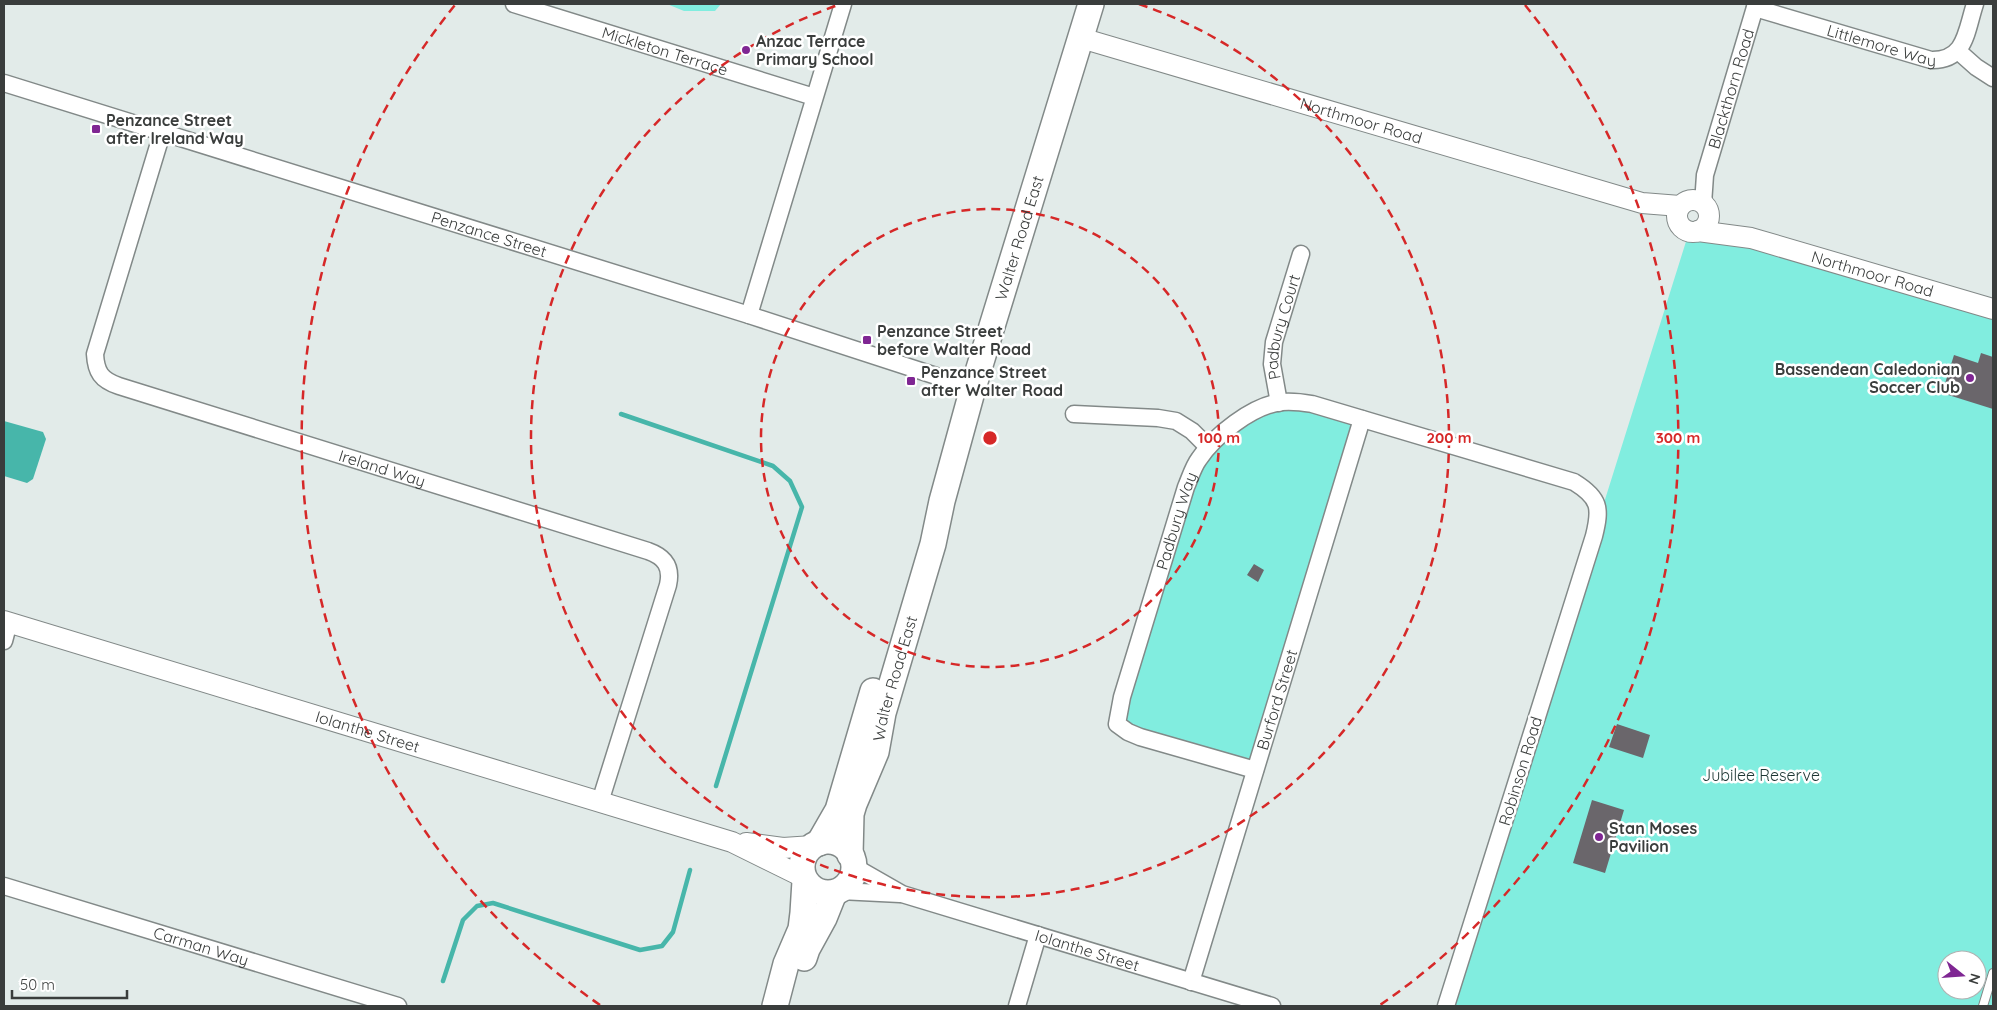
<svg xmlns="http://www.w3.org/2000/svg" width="1997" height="1010" viewBox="0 0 1997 1010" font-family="Quicksand,sans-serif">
  <rect width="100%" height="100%" fill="#e2ebe9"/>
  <path fill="#81eddf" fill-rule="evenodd" d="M667,4H721L715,11H684Z
    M1689,232L1993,309V1006H1446ZM1947,960H1977V990H1947Z
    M1279,403L1362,419L1255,770L1140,737L1118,711L1208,447Z"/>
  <path fill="#47b6aa" d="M4,421L43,432L46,439L33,479L27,483L4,476Z"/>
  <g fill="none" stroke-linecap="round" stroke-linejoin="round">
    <path stroke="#47b6aa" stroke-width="4.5" d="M621,414L773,466L790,481L802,507L716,786
      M443,981L463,920L477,906L493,903L640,950L662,946L673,932L690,870"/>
  </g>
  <path fill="#6a666b" d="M1981,353L1993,357V409L1942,393L1954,355L1978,363Z
    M1254,564L1264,570L1258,582L1247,575Z
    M1617,724L1650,735L1643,758L1609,747Z
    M1592,800L1624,810L1605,873L1573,863Z"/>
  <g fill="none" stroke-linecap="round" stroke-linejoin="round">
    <defs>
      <path id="service" d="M1983,1006L1993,973"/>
      <g id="minor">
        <path id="s1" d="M514,4L814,97"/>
        <path id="s2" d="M1755,8L1931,60C1966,61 1966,31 1975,4"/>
        <path d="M1958,51L1976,67L1993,78"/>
        <path id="s3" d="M4,83L749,315L973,388"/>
        <path id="s4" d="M162,133L95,354C96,372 101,380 119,386L648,551C665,557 672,567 668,585L600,802"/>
        <path id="s5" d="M1703,204L1705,175L1756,4"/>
        <path d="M749,315L843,4"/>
        <path id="s6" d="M1279,403L1272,364L1274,342L1301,254"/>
        <path d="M1074,414L1158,418L1176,421L1192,431L1208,447"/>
        <path d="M4,641L9,622"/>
        <path id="s7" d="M1255,770L1140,737L1128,732L1117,724L1122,697L1186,487C1190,478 1193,467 1199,459C1215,435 1252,406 1281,402C1291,401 1301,402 1312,404L1574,482C1600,498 1601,508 1594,536L1446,1006"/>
        <path id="s8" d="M853,866L902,894L1272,1006"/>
        <path id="s9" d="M4,886L398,1006"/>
        <path d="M840,891L900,894"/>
        <path id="s10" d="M1191,982L1362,419"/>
        <path d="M1017,1006L1038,935"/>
      </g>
      <g id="tertiary">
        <path id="s11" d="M1081,38L1642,203L1680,206"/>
        <circle cx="1693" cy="216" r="16"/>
        <path id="s12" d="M1698,231L1751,238L1993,309"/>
        <path id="s13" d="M4,621L732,842L803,877"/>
        <path d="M746,843L783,848L813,846"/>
      </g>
      <g id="primary">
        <circle cx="828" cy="867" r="26"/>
        <path d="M819,843L838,810L873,691"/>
        <path id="s14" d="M850,855L851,814L854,804L876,752L883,713L933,544L942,501L973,388L1091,4"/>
        <path d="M804,958L807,949L824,918L834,893"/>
        <path d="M775,1006L786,964L801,929L803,913L805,881"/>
      </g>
    </defs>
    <use href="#service" stroke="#828988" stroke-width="10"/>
    <use href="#minor" stroke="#828988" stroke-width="19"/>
    <use href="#tertiary" stroke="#828988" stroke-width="22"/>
    <use href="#primary" stroke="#828988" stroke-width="28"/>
    <use href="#service" stroke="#fff" stroke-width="8"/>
    <use href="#minor" stroke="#fff" stroke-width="16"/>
    <use href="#tertiary" stroke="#fff" stroke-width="20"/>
    <use href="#primary" stroke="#fff" stroke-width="25"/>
  </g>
  <g fill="none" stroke="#d62828" stroke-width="2.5" stroke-dasharray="9 6">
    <circle cx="990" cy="438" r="229"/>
    <path d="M1139 4A459 459 0 1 1 841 4"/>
    <path d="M600 1005A688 688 0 0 1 455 5M1525 5A688 688 0 0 1 1380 1005"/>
  </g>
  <g fill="#7f2693" stroke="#fff" stroke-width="2">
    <circle cx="746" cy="50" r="5"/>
    <rect x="91" y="124" width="10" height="10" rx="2.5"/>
    <rect x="862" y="335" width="10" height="10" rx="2.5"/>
    <circle cx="1970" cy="378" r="5"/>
    <rect x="906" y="376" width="10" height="10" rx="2.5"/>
    <circle cx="1599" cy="837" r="5"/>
  </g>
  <g text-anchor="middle" stroke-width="5" stroke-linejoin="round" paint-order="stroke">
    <g font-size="16" font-weight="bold" fill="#3a3d3c" stroke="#fff" text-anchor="start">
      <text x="756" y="47">Anzac Terrace<tspan x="756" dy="18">Primary School</tspan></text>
      <text x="106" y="126">Penzance Street<tspan x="106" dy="18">after Ireland Way</tspan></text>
      <text x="877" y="337">Penzance Street<tspan x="877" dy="18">before Walter Road</tspan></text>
      <text x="1960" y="375" text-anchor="end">Bassendean Caledonian<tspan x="1960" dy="18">Soccer Club</tspan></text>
      <text x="921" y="378">Penzance Street<tspan x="921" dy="18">after Walter Road</tspan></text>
      <text x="1609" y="834">Stan Moses<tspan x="1609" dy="18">Pavilion</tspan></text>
    </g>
    <g font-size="16" fill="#3a3d3c" stroke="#fff">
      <text dy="6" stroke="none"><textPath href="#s2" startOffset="132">Littlemore Way</textPath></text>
      <text dy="6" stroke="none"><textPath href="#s1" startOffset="158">Mickleton Terrace</textPath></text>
      <text dy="6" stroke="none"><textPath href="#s5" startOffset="119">Blackthorn Road</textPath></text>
      <text dy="6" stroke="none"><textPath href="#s11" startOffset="292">Northmoor Road</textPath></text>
      <text dy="6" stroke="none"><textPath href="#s3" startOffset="508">Penzance Street</textPath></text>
      <text dy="6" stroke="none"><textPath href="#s14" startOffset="642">Walter Road East</textPath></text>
      <text dy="6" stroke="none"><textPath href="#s12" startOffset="180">Northmoor Road</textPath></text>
      <text dy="6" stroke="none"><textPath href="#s6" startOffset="78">Padbury Court</textPath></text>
      <text dy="6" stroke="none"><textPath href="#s4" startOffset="550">Ireland Way</textPath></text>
      <text dy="6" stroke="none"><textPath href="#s7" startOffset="358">Padbury Way</textPath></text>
      <text dy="6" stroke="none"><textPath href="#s14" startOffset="184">Walter Road East</textPath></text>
      <text dy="6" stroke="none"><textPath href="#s10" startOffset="295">Burford Street</textPath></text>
      <text dy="6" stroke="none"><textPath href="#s13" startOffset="380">Iolanthe Street</textPath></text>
      <text transform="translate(1520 771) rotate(-73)" y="6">Robinson Road</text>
      <text dy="6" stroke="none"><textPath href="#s9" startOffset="206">Carman Way</textPath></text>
      <text dy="6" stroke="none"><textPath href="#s8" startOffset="250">Iolanthe Street</textPath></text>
    </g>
    <g font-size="16" fill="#1e3734" stroke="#fff">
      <text x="1761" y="781">Jubilee Reserve</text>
    </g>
  </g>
  <circle cx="990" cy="438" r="8" fill="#d62828" stroke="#fff" stroke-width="2.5"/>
  <g font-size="15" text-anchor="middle" font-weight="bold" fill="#d62828" stroke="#fff" stroke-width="5" stroke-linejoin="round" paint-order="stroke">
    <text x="1219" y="443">100 m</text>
    <text x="1449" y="443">200 m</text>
    <text x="1678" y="443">300 m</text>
  </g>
  <rect width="1997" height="1010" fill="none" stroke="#3a3d3c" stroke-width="10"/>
  <g transform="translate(1962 975) rotate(107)"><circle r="24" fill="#ffffff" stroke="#b0b1b1"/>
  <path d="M0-4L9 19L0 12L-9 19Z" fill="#7f2693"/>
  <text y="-8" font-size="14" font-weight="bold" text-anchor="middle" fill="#3a3d3c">N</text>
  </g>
  <path d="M12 990v8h115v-8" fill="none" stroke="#3a3d3c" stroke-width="2.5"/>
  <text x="20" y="990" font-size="15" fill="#3a3d3c" stroke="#ffffff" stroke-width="4" paint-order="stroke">50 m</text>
</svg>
